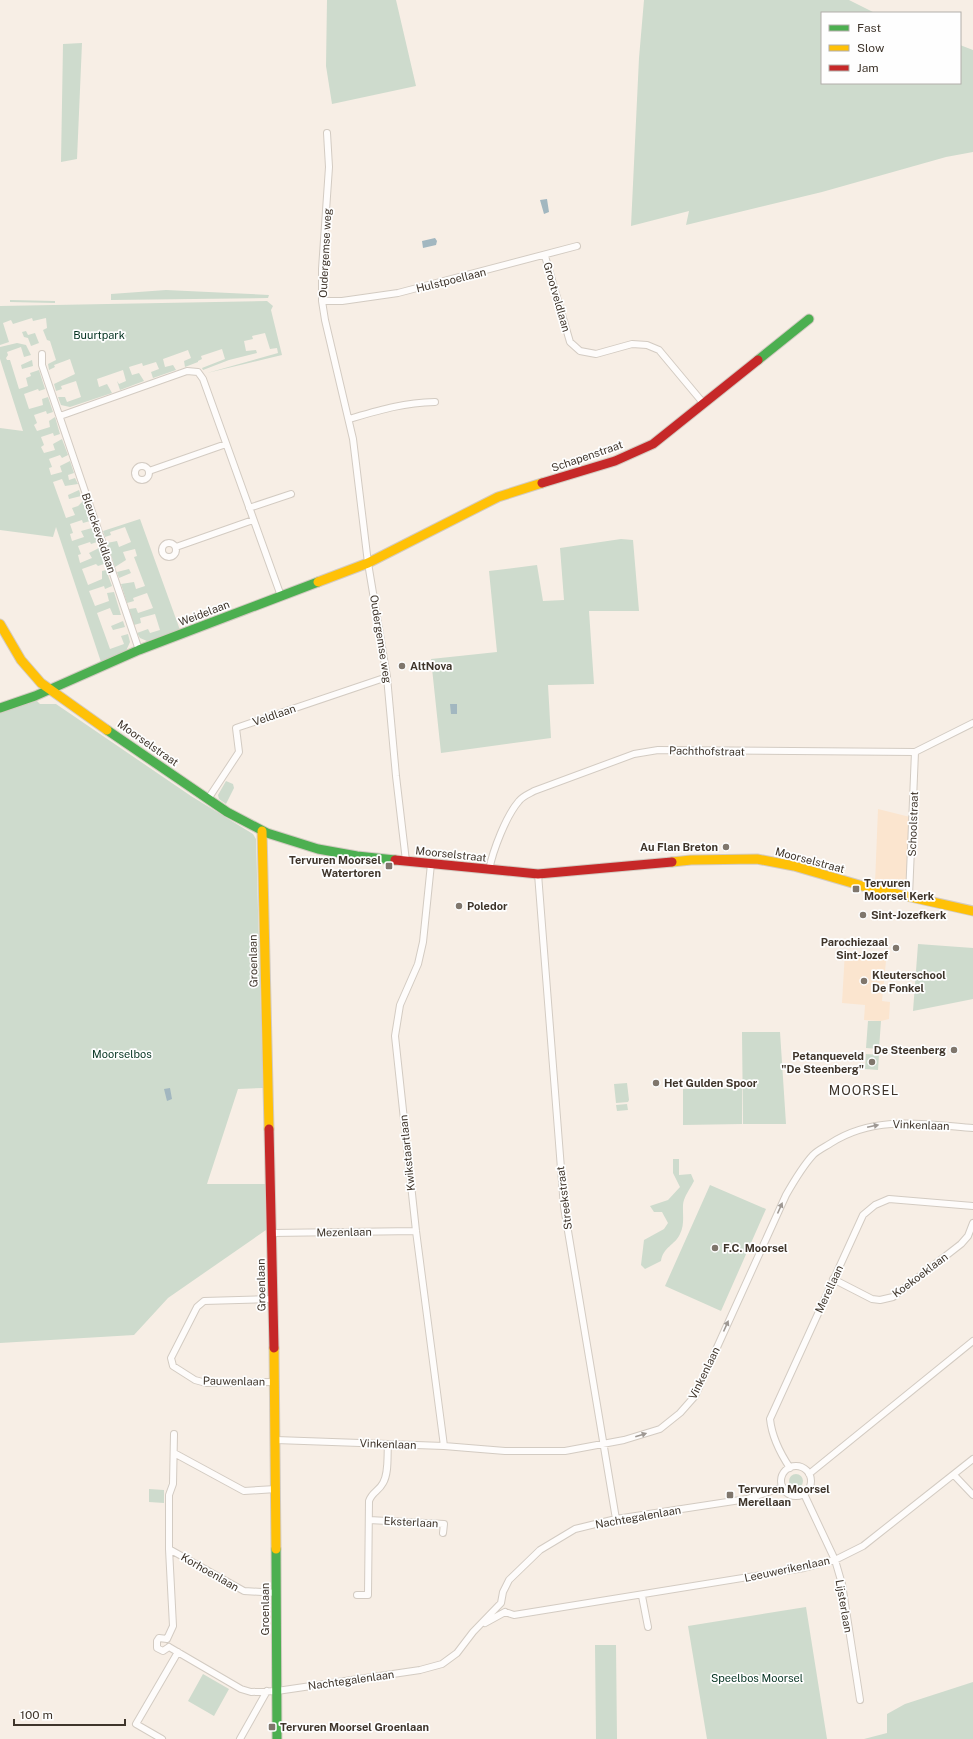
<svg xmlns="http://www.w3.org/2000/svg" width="973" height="1739" viewBox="0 0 973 1739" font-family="'Public Sans',sans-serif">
  <rect width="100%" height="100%" fill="#f7eee5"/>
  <path fill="#fbe5cf" d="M878,809L910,817L909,880L884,879L883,885L875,884Z
    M845,951L876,954L886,961L882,1001L890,1002L889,1019L881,1021L864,1020L865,1005L842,1003Z"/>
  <path fill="#cedbcd" d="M327,0H396L416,86L332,104L326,66Z
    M644,0H849L875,13H822V83H960V45L973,50V152L946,157L822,192L686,225L689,211L631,226L639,58Z
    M82,43L77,159L61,162L63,44Z
    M166,290L269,295L268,298L111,300V294Z
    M10,300L55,301V303L10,302Z
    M267,301L273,306L271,310L282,355L207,373L278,353L277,348L270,349L265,333L252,336L253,339L244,341L246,351L256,350L257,353L229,360L203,370L202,368L225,359L222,349L201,356L202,359L198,361V362L185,367L184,361L191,358L188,350L163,359L165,367L173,365L176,370L153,378L151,372L159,369L156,362L143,366L142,363L129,367L132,375L139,373L144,381L120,390L117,381L119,384L126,381L123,370L97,379L99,387L107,384L112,393L70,407L61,405L58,397H65L67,402L81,397L76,381L61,386L62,389L56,391L54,384L75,374L70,359L54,365L55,367L49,370L48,364L56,360L50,341L47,340L43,330L47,328L46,318L33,321L32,318L13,324L11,320L3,323L9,342L0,345V306Z
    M26,331L28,335L35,333L39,343L31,346L28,338L24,337L22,332Z
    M17,343L26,345L31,355L24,357L21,347L7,352L8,355L6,358L7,360H10L19,389L28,386L26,378L31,376L30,373L39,370L45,389L39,391L38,389L24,394L29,409L43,405L42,399L48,397L53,412L47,414L46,411L34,415L37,423L34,425L37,431L50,427L49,421L55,417L60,434L54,436L53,433L41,437L44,445L41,447L44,453L55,450L53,444L62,439L68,455L62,458L60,455L46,460L49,459L52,467L49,468L51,475L62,472L60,466L70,461L74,473L68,475L69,480L75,478L78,484L65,486L62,479L53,482L66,518L75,515L72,508L78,506L83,501L90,521L83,523L82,520L70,524L73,533L70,534L72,541L84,537L81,531L92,528L97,542L91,544L90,542L78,546L81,554L78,555L80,563L92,558L89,553L99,548L104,564L98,566L96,564L82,569L88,585L102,579V571L106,570L112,586L105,589L104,586L89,591L95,606L109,601L107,593L114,592L121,615H113L110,608L97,613L110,649L124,644L121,636L128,634L130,642L126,651L101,662L56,527L53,537L0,530V428L23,431L0,359V347Z
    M32,360L33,366L22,369L21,365Z
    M79,490L81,496L69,499L68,495Z
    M140,519L180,630L147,641L140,638L137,633L148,629L150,633L160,630L155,614L140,618L141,623L134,625L129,609L136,608L138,613L153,608L147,593L133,598L134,601L127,603L121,584L134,582L136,589L145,586L134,557L137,556L135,549L123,552L126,560L115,567L107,543L117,541L119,547L131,542L125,527L110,532L111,535L105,537L103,531Z
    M621,539L633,540L639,611H589L594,684L548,685L551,738L441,753L431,659L497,652L489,571L537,565L543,601L564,600L560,548Z
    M129,569L131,573L119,578L117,572Z
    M123,621L125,627L113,630L111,626Z
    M37,701L40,704H56L191,796L253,834L256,839L263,1088L238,1089L207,1184H265L266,1230L168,1298L134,1335L0,1343V711Z
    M226,781L233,784L234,788L226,804L219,799L218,795Z
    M918,944L973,948V999L913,1011Z
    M868,1021H881L879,1049L866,1048Z
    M742,1032H780L786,1124H743Z
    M866,1054L879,1055L878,1070L865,1069Z
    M627,1083L629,1100L628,1102L616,1103L614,1084Z
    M742,1088V1124L683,1125V1089Z
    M627,1104L628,1110L617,1111L616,1105Z
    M673,1159H679V1175L691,1174L694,1181C691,1187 686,1194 684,1200C681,1208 686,1222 680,1234C675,1245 663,1247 661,1261L645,1269L641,1265L644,1240L664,1229L668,1223L662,1212H654L650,1206L668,1200L680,1187L673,1173Z
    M710,1185L766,1209L721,1311L665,1286Z
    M789 1481a7 7 0 1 1 14 0a7 7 0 1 1-14 0Z
    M149,1489L164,1490V1503L149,1502Z
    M806,1607L827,1739H707L688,1626Z
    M595,1645H616L617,1739H596Z
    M203,1674L229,1689L214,1716L188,1701Z
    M973,1682V1739H864L887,1733V1714L905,1704Z"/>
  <path fill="#a2b7c0" d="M547,199L549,212L544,214L540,200Z
    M435,238L437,241L436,245L423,248L422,241Z
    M450,704H457V714H451Z
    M170,1088L172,1099L167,1101L164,1089Z"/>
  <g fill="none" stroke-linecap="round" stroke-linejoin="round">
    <defs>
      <path id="street" d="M327,133L329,167L322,269V301L325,320L353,439L368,563L387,677L396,776L406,861
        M545,256L570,342L580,351L596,354L632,344L647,345L659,350L704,404
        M322,301H342L398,293L577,246
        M42,354V365L139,650
        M60,416L187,371L198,372L203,379L281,596
        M349,419C380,410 402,403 435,402
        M135 473a7 7 0 1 1 14 0a7 7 0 1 1-14 0Z
        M149,471L226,444
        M249,508L291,494
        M162 550a7 7 0 1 1 14 0a7 7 0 1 1-14 0Z
        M176,547L253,520
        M208,799L239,752L236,728L387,677
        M431,864L423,942L418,964L400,1005L395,1036L416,1231L444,1446
        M489,870C493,850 506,816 519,801C523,796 529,794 534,791L634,754L658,750L915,752L973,723
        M538,874L564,1207L616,1519
        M909,896L915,752
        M272,1233L416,1231
        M833,1279L872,1299L880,1300L893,1297L961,1244L968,1236L973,1223
        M273,1299L204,1301L197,1307L171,1358L173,1366L195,1380L206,1383L275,1382
        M174,1434L173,1484L169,1495V1549L244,1591L277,1593
        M276,1440L444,1446L505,1451H565L624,1440L660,1429L680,1413L695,1396L786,1195C794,1181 802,1167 813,1155C818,1150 825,1147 831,1143C874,1115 924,1124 973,1128
        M174,1453L244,1491L276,1489
        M781 1481a15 15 0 1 1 30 0a15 15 0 1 1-30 0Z
        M790,1468C780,1453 772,1438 770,1419L863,1215L875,1205L889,1199L973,1206
        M809,1474L973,1341
        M954,1475L973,1495
        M804,1494L835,1560L842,1584L860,1700
        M369,1520L444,1524L443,1533
        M357,1595H368L369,1501C372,1492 379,1491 383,1483C389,1473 387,1456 388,1445
        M642,1596L648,1627
        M505,1612L514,1615L804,1568L835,1560L863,1546L973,1459
        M485,1623L505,1612
        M167,1639L173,1626L169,1549
        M167,1639L159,1638L157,1641V1648L163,1651L169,1647
        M169,1647L241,1689L251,1692L277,1691L420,1670L442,1664L457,1653L473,1632L501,1603L503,1592L509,1580L540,1550L575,1529L616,1519L747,1499L783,1487
        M162,1739L136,1724L178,1652
        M240,1739L267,1691"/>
      <path id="fast" d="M758,360L809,319
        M0,708L35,696L139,650L318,582
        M107,730L227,812L267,833L318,849L357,856L395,860
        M276,1549L277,1739"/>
      <path id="slow" d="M318,582L368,563L498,497L542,483
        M0,624L21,660L41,683L107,730
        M262,831L269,1129
        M672,862L691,860L757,859L794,866L866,887L973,911
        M274,1348L276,1549"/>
      <path id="jam" d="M542,483L615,461L653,444L758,360
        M395,860L538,874L672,862
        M269,1129L274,1348"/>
    </defs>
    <use href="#street" stroke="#d3cbc2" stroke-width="8"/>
    <use href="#fast" stroke="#d3cbc2" stroke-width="11"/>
    <use href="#slow" stroke="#d3cbc2" stroke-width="11"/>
    <use href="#jam" stroke="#d3cbc2" stroke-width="11"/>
    <use href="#street" stroke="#fefcfb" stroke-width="6"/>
    <use href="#fast" stroke="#4caf50" stroke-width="9"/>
    <use href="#slow" stroke="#ffc107" stroke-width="9"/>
    <use href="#jam" stroke="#c62828" stroke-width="9"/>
  </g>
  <defs><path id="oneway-solid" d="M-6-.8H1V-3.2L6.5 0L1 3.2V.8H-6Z"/></defs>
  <g fill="#9e9893">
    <use href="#oneway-solid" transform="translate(873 1126) rotate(-12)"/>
    <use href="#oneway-solid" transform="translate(780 1208) rotate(-66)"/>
    <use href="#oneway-solid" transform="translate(726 1326) rotate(-66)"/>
    <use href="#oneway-solid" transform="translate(641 1435) rotate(-17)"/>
  </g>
  <g fill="#7f766c" stroke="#fefefe" stroke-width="1.5">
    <circle cx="402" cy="666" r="4"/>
    <circle cx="726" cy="847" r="4"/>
    <rect x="385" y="862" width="8" height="8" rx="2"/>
    <rect x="852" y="885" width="8" height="8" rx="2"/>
    <circle cx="459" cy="906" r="4"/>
    <circle cx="863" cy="915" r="4"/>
    <circle cx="896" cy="948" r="4"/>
    <circle cx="864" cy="981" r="4"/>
    <circle cx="954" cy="1050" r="4"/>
    <circle cx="872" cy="1062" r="4"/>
    <circle cx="656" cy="1083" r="4"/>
    <circle cx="715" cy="1248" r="4"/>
    <rect x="726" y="1491" width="8" height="8" rx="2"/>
    <rect x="268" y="1723" width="8" height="8" rx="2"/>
  </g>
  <g text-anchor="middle" stroke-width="3.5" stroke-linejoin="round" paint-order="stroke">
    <g font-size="11" fill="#3f352b" stroke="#fefefe">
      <text transform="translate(325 253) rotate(-87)" y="4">Oudergemse weg</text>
      <text transform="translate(451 280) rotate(-14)" y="4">Hulstpoellaan</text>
      <text transform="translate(557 297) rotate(74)" y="4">Grootveldlaan</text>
      <text transform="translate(587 456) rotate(-19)" y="4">Schapenstraat</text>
      <text transform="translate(99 533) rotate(71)" y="4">Bleuckeveldlaan</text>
      <text transform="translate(204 613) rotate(-21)" y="4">Weidelaan</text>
      <text transform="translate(381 639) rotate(81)" y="4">Oudergemse weg</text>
      <text transform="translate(274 715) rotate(-19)" y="4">Veldlaan</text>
      <text transform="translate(148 743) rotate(35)" y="4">Moorselstraat</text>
      <text transform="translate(707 751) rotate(1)" y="4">Pachthofstraat</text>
      <text transform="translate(913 824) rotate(-88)" y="4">Schoolstraat</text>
      <text transform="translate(451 854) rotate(6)" y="4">Moorselstraat</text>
      <text transform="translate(810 860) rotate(15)" y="4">Moorselstraat</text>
      <text transform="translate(253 961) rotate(-91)" y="4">Groenlaan</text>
      <text transform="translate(921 1125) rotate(2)" y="4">Vinkenlaan</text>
      <text transform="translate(407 1153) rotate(-96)" y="4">Kwikstaartlaan</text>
      <text transform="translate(564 1198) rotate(-97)" y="4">Streekstraat</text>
      <text transform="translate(344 1232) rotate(-1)" y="4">Mezenlaan</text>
      <text transform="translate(920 1275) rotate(-37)" y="4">Koekoeklaan</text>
      <text transform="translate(261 1285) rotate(-91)" y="4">Groenlaan</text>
      <text transform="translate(829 1289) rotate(-65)" y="4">Merellaan</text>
      <text transform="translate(704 1373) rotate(-64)" y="4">Vinkenlaan</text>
      <text transform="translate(234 1381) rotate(1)" y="4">Pauwenlaan</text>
      <text transform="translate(388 1444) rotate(2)" y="4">Vinkenlaan</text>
      <text transform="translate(638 1517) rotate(-10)" y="4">Nachtegalenlaan</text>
      <text transform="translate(411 1522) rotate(3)" y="4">Eksterlaan</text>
      <text transform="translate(787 1569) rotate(-12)" y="4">Leeuwerikenlaan</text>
      <text transform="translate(210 1572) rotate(30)" y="4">Korhoenlaan</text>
      <text transform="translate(844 1606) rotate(80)" y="4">Lijsterlaan</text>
      <text transform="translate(265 1609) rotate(-90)" y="4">Groenlaan</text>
      <text transform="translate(351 1680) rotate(-8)" y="4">Nachtegalenlaan</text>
    </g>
    <g font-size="11" fill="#033220" stroke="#fefefe">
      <text x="99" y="339">Buurtpark</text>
      <text x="122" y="1058">Moorselbos</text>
      <text x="757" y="1682">Speelbos Moorsel</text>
    </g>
    <g font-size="11" font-weight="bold" fill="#3f352b" stroke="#fefefe" text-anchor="start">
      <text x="410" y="670">AltNova</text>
      <text x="718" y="851" text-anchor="end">Au Flan Breton</text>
      <text x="381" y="864" text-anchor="end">Tervuren Moorsel<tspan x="381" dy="13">Watertoren</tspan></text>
      <text x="864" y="887">Tervuren<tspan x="864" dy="13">Moorsel Kerk</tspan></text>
      <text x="467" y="910">Poledor</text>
      <text x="871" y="919">Sint-Jozefkerk</text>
      <text x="888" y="946" text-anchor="end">Parochiezaal<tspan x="888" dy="13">Sint-Jozef</tspan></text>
      <text x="872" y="979">Kleuterschool<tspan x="872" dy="13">De Fonkel</tspan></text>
      <text x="946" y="1054" text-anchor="end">De Steenberg</text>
      <text x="864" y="1060" text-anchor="end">Petanqueveld<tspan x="864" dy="13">"De Steenberg"</tspan></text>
      <text x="664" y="1087">Het Gulden Spoor</text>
      <text x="723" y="1252">F.C. Moorsel</text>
      <text x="738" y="1493">Tervuren Moorsel<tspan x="738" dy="13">Merellaan</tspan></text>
      <text x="280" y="1731">Tervuren Moorsel Groenlaan</text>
    </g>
    <g font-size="13" letter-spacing="1" fill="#3f352b" stroke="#fefefe">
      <text x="864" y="1095">MOORSEL</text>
    </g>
  </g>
  <rect x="821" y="12" width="140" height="72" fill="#fefefe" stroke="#b2aeaa"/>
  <rect x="829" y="25" width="20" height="6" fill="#4caf50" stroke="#b2aeaa"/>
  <text x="857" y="32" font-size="12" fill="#3f352b">Fast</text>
  <rect x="829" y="45" width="20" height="6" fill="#ffc107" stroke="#b2aeaa"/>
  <text x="857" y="52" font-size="12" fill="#3f352b">Slow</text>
  <rect x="829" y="65" width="20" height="6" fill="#c62828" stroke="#b2aeaa"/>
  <text x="857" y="72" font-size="12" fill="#3f352b">Jam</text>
  <path d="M14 1719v6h111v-6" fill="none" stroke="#3f352b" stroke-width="2"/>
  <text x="20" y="1719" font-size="12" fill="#3f352b" stroke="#fefefe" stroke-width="3" paint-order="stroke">100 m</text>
</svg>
